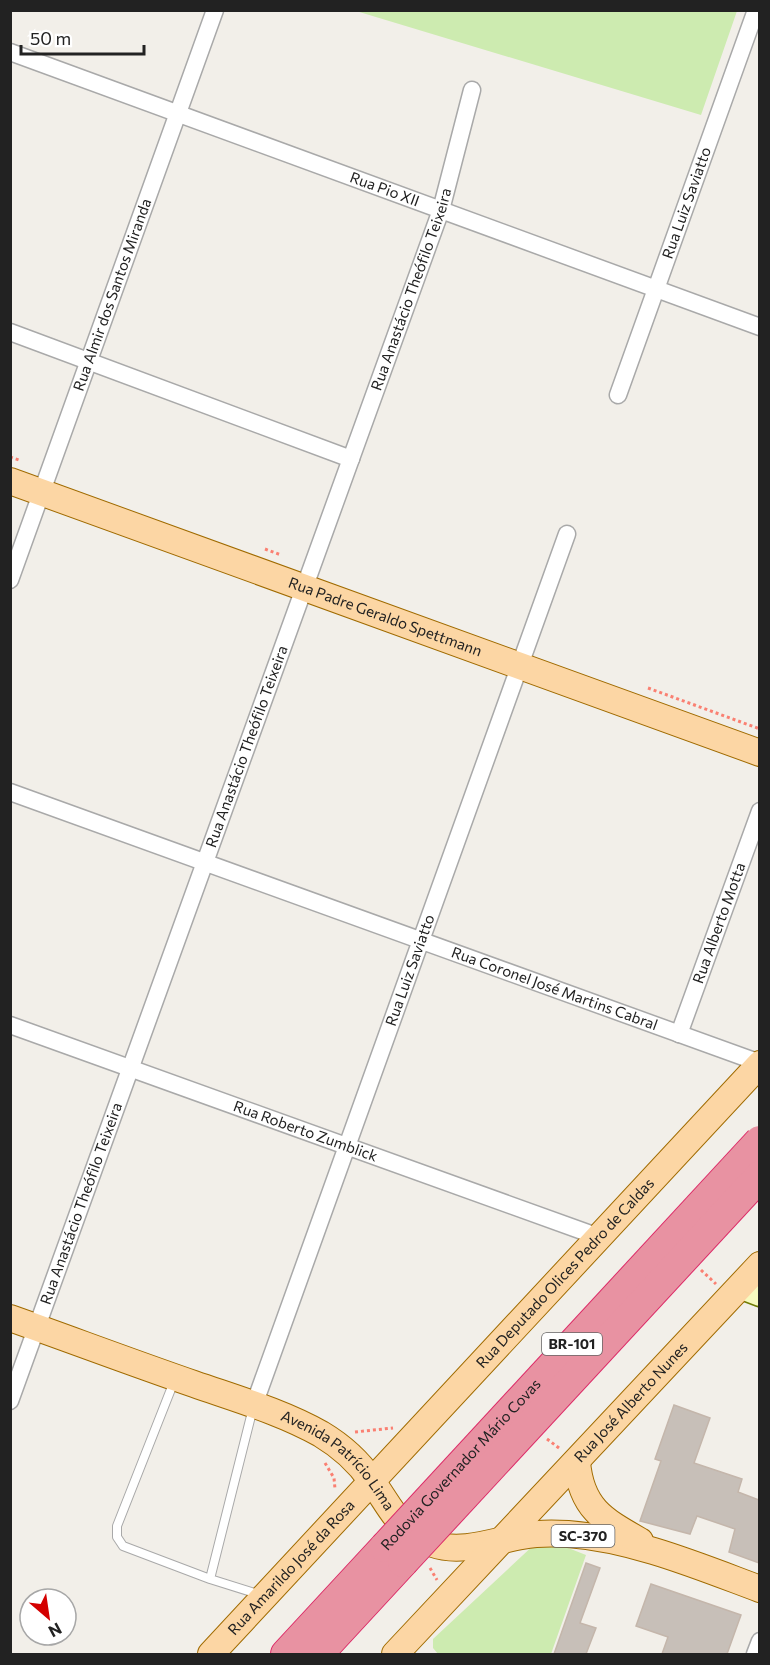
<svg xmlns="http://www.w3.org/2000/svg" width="770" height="1665" viewBox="0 0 770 1665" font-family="Commissioner,sans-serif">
  <rect width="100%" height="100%" fill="#f2efe9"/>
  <path fill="#cdebb0" d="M356,11H737L701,115Z
    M537,1542H553L586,1555L551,1654H438L433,1648V1639Z"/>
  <path fill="#c7bfb8" stroke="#c4b6ab" stroke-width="1.5" d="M674,1405L710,1418L694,1463L742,1479L738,1492L759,1500V1563L729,1552L735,1529L697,1516L690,1534L640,1521L661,1461L655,1459Z
    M586,1563L600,1568L580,1623L596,1628L586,1654H554Z
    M651,1584L741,1615L727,1654H662L668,1637L636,1626Z"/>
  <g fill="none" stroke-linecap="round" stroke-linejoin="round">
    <defs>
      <path id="lane" d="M175,1379L117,1526V1537L123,1546L210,1579
        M253,1408L210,1579L261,1595"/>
      <g id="street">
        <path id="s1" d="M10,52L760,327"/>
        <path d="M10,332L351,459"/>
        <path id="s2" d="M618,395L756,10"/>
        <path id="s3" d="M10,580L215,10"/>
        <path id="s4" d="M10,792L760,1063"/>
        <path id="s5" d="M10,1025L599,1237"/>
        <path id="s6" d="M679,1034L760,811"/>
        <path id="s7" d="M10,1401L441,210L472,90"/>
        <path id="s8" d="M254,1405L567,534"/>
        <path d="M755,1654L760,1641"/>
      </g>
      <path id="secondary" d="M739,1287L760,1295"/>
      <g id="primary">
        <path id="s9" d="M10,481L760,753"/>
        <path id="s10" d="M10,1318C72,1340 133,1363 194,1384C237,1399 282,1412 321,1434C341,1446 358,1461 371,1480C391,1507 398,1531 433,1544C461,1554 494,1541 522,1536C537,1533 553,1533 568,1534C634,1539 698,1566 760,1589"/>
        <path d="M577,1462C581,1508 603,1520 640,1541"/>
        <path id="s11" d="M211,1654L760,1064"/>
        <path id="s12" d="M395,1654L760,1265"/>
      </g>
      <path id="highway" d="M286,1654L385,1547
        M318,1654L403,1562"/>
    </defs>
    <use href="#lane" stroke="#a9a9a9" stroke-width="10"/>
    <use href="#street" stroke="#a9a9a9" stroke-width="19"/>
    <use href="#secondary" stroke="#707d05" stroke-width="25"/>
    <use href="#primary" stroke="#a06b00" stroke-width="28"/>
    <use href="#highway" stroke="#dc2a67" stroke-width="32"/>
    <path stroke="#fa8072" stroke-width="3" stroke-dasharray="3 3" stroke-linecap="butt" d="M10,457L19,460
      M265,549L281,555
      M648,688L760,729
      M701,1270L716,1284
      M355,1432L393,1428
      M547,1439L559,1448
      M325,1463L334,1478L335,1489
      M430,1568L437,1580"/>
    <use href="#lane" stroke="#fff" stroke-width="8"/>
    <use href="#street" stroke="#fff" stroke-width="16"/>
    <use href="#secondary" stroke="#f7fabf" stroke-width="22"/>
    <use href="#primary" stroke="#fcd6a4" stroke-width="26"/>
    <use href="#highway" stroke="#e892a2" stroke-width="30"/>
    <defs>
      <g id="highway-bridge">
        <path id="s13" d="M385,1547L760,1141"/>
        <path d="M403,1562L760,1176"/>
      </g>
    </defs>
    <use href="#highway-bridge" stroke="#dc2a67" stroke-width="32" stroke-linecap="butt"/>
    <use href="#highway-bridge" stroke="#e892a2" stroke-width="30"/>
  </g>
  <g text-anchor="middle" stroke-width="4.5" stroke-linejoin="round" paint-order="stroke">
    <g fill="#fff" stroke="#646464" stroke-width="1.5">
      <rect x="542" y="1333" width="60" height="22" rx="4.5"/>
      <rect x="551.5" y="1525" width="63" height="22" rx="4.5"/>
    </g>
    <g font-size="14" font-weight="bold" fill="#222">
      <text x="572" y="1349">BR-101</text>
      <text x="583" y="1541">SC-370</text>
    </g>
    <g font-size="15" fill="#222" stroke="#fff">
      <text dy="5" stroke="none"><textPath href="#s1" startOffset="399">Rua Pio XII</textPath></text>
      <text dy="5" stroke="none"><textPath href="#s2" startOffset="204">Rua Luiz Saviatto</textPath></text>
      <text dy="5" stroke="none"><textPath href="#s7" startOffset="1182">Rua Anastácio Theófilo Teixeira</textPath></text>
      <text dy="5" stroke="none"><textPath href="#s3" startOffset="303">Rua Almir dos Santos Miranda</textPath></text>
      <text dy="5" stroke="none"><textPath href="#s9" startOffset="399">Rua Padre Geraldo Spettmann</textPath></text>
      <text dy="5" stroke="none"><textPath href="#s7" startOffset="696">Rua Anastácio Theófilo Teixeira</textPath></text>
      <text dy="5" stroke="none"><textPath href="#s6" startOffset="118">Rua Alberto Motta</textPath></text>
      <text dy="5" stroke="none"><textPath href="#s8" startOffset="462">Rua Luiz Saviatto</textPath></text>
      <text dy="5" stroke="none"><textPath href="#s4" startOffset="579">Rua Coronel José Martins Cabral</textPath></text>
      <text dy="5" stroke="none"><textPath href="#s5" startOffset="314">Rua Roberto Zumblick</textPath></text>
      <text dy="5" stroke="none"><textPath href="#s7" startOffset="210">Rua Anastácio Theófilo Teixeira</textPath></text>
      <text dy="5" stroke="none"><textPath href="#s11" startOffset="520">Rua Deputado Olices Pedro de Caldas</textPath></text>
      <text dy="5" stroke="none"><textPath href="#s12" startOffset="345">Rua José Alberto Nunes</textPath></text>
      <text dy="5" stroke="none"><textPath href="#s10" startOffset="362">Avenida Patrício Lima</textPath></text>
      <text dy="5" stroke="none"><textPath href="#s13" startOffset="112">Rodovia Governador Mário Covas</textPath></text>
      <text dy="5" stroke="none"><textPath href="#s11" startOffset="118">Rua Amarildo José da Rosa</textPath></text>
    </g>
  </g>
  <rect width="770" height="1665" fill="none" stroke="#222222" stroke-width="24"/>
  <g transform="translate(48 1617) rotate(151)"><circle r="28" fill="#ffffff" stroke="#a7a7a7" stroke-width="1.5"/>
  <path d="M0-4.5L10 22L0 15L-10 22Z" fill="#d40000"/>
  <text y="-9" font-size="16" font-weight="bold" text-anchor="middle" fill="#222222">N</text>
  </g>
  <path d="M21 45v9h123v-9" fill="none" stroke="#222222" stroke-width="3"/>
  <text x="30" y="45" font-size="18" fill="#222222" stroke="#ffffff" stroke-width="4.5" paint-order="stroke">50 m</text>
</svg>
